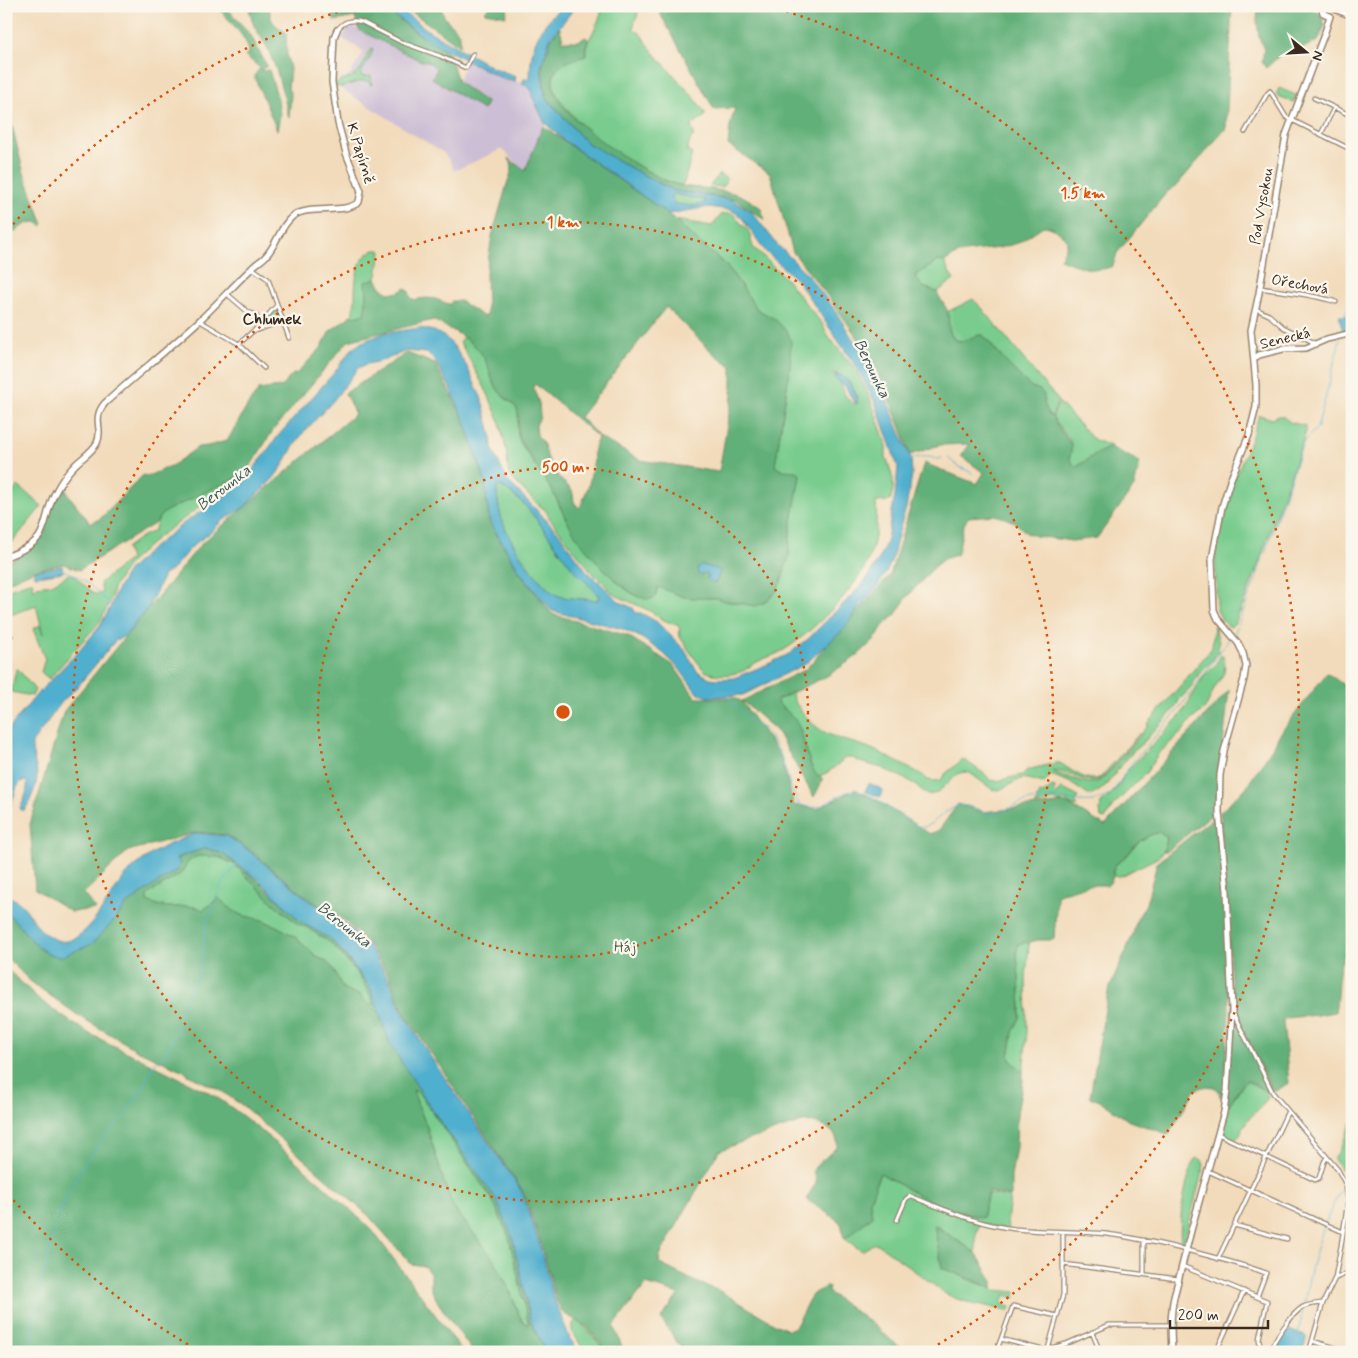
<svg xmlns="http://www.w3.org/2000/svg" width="1358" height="1358" viewBox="0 0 1358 1358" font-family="Mynerve,sans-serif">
  <rect width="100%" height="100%" fill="#fbf7ec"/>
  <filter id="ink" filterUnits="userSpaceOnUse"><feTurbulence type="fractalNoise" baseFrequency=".02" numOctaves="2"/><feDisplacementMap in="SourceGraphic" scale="10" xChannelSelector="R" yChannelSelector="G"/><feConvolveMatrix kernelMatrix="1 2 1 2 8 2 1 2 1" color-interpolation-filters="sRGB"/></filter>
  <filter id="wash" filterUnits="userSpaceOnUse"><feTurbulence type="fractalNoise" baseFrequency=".0096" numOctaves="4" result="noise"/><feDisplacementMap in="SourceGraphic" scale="20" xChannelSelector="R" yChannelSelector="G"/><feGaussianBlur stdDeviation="1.12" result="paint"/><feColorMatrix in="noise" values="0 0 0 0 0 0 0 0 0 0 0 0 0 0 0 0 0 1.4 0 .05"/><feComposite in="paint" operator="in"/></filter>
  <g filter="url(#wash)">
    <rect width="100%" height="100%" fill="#f2dbbb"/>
    <path fill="#ccbed4" d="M350,25L419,60L430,63L437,69L433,78L487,103L458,82L466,60L505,79H508L523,83L531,89L532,96L545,123L525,172L502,149L454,171L451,163L444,153L341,89L339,81L348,77L364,52L342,38Z"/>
    <path fill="#79cc8e" stroke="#5a7b56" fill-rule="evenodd" d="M603,6H638C640,17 632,22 634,30L639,32L642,36L654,53L696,100L705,113L704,117L697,121L696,124L693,123L691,128L694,132L693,137L691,138L687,150L692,154L684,183L682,185C652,183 542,109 554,75C558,62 576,59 586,56C585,41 591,38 596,26C599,20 601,13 603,6Z
      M660,6H708L706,11H659Z
      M371,49H373L370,58L361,73V75L363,77L371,76L372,84L370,85V82C359,78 347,88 336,87L335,84C341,80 348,79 353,76C363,70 365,58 371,49Z
      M1279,88L1296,95L1293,102L1276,95Z
      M719,174L727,179L723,187L710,186Z
      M673,194L705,200V203C695,207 685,206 675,204L671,197Z
      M722,214C732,213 736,214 740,223C752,229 749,239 754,249L759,252L785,278L798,294L823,325L827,335L856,370L869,396L883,435L886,446V459L888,462L893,479V489L890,501L876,502C877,524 877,541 867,562C855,590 810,634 784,650C776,655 767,657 759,661C753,664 748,668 743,671C732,675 716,677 705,671C702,669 682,641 680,637C679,634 680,630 679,626L661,619L652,612L615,595L591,571L550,519L546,511L533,500L509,475L508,468L506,449L499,420L488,394L460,342L462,338C471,338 482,353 486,361C490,370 490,377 496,387C499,391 502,396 506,399C510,402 515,405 517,409C520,415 517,422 517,429C517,434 519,438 521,444L553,492L566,519L612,577L628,591L638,597L653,598L655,597L658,586L684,597L716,598L724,601L756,606L776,592L781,582L789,555L790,533L800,476L776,468L775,466L790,367V358L776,320L757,309L740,284L725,264L687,232L676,220L712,226ZM835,373C837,374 840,374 842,376C850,380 859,395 857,404H853L845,395L840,381L832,375Z
      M374,250H380L381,252L377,275L376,278L365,285C369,293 365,305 365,314L356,317L353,316C352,311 354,306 355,300C355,284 355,258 374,250Z
      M938,261H944L950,274L954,280L937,292L923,287L915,276Z
      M973,299L981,307L1035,373L1058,400L1052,416L1049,415L1043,403L1044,395L1040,390L1031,387L1003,359L983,335L960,341C948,339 948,323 947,312Z
      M274,310L278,312L281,318L279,322L254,331Z
      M1059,402L1092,438L1097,441L1111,446L1078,466H1074L1070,459V440L1052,418Z
      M1259,415L1273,419L1276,416H1282L1290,422L1305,426L1306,432L1248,593L1235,623L1231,627L1227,625L1222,620L1217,610L1215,556L1231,487L1251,439Z
      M237,478H238L178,523L158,537L135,558L128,565L113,588L112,596L102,618L96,626L49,679L41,672L45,659L33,629L40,625L43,634L36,605L8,616L6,614V590L32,581L34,590L37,586L52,584L71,573L94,594H101L102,592L100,583L130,559L126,548L141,537L154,531C156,527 157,520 159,516C166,507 223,483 237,478Z
      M18,486L42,506L11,544L6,540V501Z
      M499,486L503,487L523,503L537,520L573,569L599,595L598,600C589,599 567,599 559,596C542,590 514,547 506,530C500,517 497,502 497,488Z
      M1214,625L1219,643L1218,651L1211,662L1199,674L1190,689L1179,700L1175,708L1163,722L1157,727L1145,741L1132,752V753L1117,770L1115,774L1106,785L1099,791L1092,795H1088L1069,782L1051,775L1044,783L1023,778L999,790H993L978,779L970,773L963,772L958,774L937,793L928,795L910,781L882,768L860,762L853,758H845C839,764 826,776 817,776L813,772L799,727L776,701L792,693C793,701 798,706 803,713C822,737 839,738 867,747C880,752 893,760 905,766C913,770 923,774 928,780L934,781L941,780L944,775L963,759L986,775L990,780L997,781L1022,775L1026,771L1031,769L1056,763H1060C1071,770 1088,784 1101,777L1140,733C1132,743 1109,775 1098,780C1094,782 1090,781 1086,780C1075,778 1063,770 1052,771C1063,775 1081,783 1093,783C1107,783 1138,736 1149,725H1147L1212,648Z
      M1221,655H1223L1225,665L1224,673L1215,687L1205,709L1191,720L1183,731L1158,754L1146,773L1113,806L1105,819L1101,818L1100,810L1101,803C1112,795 1120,786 1125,773L1181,715L1204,676L1216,664Z
      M18,669L35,690L32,696L11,692L16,670Z
      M1052,787H1055L1054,793L1055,795L1059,793V791L1061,788L1077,796L1078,798L1075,800L1077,807L1071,805L1065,800L1060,803L1054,800L1035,805L1040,793L1043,794Z
      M1160,832L1166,837C1168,845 1163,853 1157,858L1120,876H1117L1113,874C1112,864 1121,862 1127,856C1130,853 1132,849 1135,846C1140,839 1152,833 1160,832Z
      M198,856L218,857L234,864L273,903L298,924L306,927L331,943L358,974L370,994L374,1003L372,1005L369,1004L360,995L346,990L342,987L332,967L327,962L317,957L294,936L278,927L262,920L241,915L234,911L223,902L211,905L203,910C191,904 184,907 171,907C162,907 155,904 147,901V896L150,893L179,875C186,868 187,859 198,856Z
      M1027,942L1029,944L1026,977L1027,1032L1023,1072L1011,1061L1009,1057L1013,1032L1020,1018L1021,1007L1017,953L1018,944Z
      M1246,1081L1266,1091L1268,1096C1263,1108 1251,1114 1245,1124C1241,1131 1242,1137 1233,1140L1223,1135L1221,1131L1228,1106Z
      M412,1090L419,1093L492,1199L509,1237L528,1321V1325L524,1323L520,1317L510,1291L495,1261L453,1207L444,1182L427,1127Z
      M1352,1122V1180H1349L1333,1158L1338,1153Z
      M1199,1158L1202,1160L1204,1165L1186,1235L1183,1244H1181C1178,1217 1185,1186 1193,1162L1195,1159Z
      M880,1173L930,1202L982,1218L988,1194L1010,1197L1007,1221L1008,1230L983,1224L979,1225L976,1234V1253L935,1225L942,1268L995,1290L1016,1292L1015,1298L1005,1295L1002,1304L1011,1307L1009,1311H1007L978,1304L977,1305L957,1299L946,1294L878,1244H873L862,1251L845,1239L872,1216L870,1201Z
      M576,1320L583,1325L606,1352H585L572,1331V1327L574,1322Z"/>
    <path fill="#62b079" stroke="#4e6d4c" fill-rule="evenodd" d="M216,6H225L250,34L267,66L262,69L261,71L269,70L278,99L280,116L277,130L254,76L260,68L245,55L249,54C250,39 226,17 216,6Z
      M248,6H269C271,23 272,23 286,32L287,55L290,69L288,89L291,94L289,118L284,97L276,69L267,47L254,26Z
      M327,6H382L414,31L449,53L458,82L487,103L483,110L432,78L437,69L430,63L419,60L359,30L355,17L334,21L332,13Z
      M403,6H440L445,18L460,34V46Z
      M489,6H508L506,16L485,12Z
      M708,6H1232L1226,128L1177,185L1167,192L1117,253L1113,266C1094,274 1078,266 1060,259L1066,247L1067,240C1061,233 1052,226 1043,226L1018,243L999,248L964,252L954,256L944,262L938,261L915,276L923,287L937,292C939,298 944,303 947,310C950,317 946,340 959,341C968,342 974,334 983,335L1002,358L1031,387L1040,390L1044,395V403L1049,415L1053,417L1058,427L1072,445L1070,458L1074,466H1078L1094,455L1110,447L1140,462L1134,487L1097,538L1072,541L1036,536L1026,533L1015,522L1002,517L994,515L968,517L963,527L958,553L956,555L944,559L937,564L907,597L896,614L883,626L876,638L857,656L827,676L777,700V703C784,709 793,715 797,723C805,737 807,765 817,775L820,776L823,780L814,797L776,730L742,701L806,669L890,575L924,463L977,484L984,473L961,456L970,444L939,445L910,455L901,428L871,357L834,304L793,252L770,173L728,145L730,126L735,108L714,109L658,10L706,11Z
      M1258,6C1274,6 1307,2 1320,14C1322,17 1323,21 1325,25L1318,41L1296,51L1281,54L1266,68L1262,62L1264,50L1259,37L1257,21Z
      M560,28L563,41H578L586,37L588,40L585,49L586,56C576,59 559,62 554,74C539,109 644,172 671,183C684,188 698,187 712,189C721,191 733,192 742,196C748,199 755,204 761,208L765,220L735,199L675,191L645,176L587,143L546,97L542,67L551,39Z
      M6,101L23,170L43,224L41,226L37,222C23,222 15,231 6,241Z
      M543,126L676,220L687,232L725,264L740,284L757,309L776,320L788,333L791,341L790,367L775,466C781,472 791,469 799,472L800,476L790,533L789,555L781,582L776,592L764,603L756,606L724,601L716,598H692L684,597L658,587L655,597C634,610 583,548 573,531C565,520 561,506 554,494C543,475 530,458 519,439C516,430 520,416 517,409C514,404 510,402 506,398C502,396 499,391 496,387C490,377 490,370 486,362C476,340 453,331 433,320L348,341L274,429L246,473L168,510L160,516L157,522L79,570L63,564L35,570L6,583V563L26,552L38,542L44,533L54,500L64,485L68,494L90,523L100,519L143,475L148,476L173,465L198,447L208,446L223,442L227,440L230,436L249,403L257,393L258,390L281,387L293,374H296L321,348L330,331L348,318L350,315L356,317L364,314C365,305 369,293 365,285V282L376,278C379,285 385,294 394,293C398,293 402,290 405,288L409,291L410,297L415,300C423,298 430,297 438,300C443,302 446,304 451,304L452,301H460L484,317L487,315L486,273L492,236L507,184L512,170L511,162L508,158L525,171ZM666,307L712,352L732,367V396L719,472L640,460L599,437L580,417ZM535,384L598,437L593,452L594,459L589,484L581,506L579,508L574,502L573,494L571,489L559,478L548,459L544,445L537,435L536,425L540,417L539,403L533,387ZM703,565L719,570L717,582L706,572L701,575Z
      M407,353L435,364L464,419L485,482L489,522L520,573L552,614L628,636L673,665L696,698H735L741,701L780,755L794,805L817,809L855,789L878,801L930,834L939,830L958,804L983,812L1066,803L1105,826L1229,690L1216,811L1167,851H1163L1167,840L1166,837L1160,832L1150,835L1137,843L1127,855L1116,864L1112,873L1114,875L1110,883L1108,885H1089L1070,891L1061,893L1057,897L1054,939L1052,940H1038L1030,942L1029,944L1027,942L1018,944L1017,953L1021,1007L1020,1018L1013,1032L1009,1057L1011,1061L1023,1072V1081L1017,1113L1016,1147L1011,1176V1196L988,1192L982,1218L930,1202L880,1173L870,1201L872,1216L845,1239C841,1233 844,1227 839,1221L806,1199L816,1183V1179L813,1171L815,1167L837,1147C840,1129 816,1121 802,1122L739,1143L719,1151L660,1255L659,1263L662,1265L696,1282L720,1291L775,1324L788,1330L795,1327C802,1317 805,1303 813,1294C817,1290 823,1290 827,1286L829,1287L828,1290L829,1293L870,1322L905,1352H684L661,1319L679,1294L646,1284L614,1326L624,1352H607L586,1326L563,1313L556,1299L539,1236L523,1192L402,1009L390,978L369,944L343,919L310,900L248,849L226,835L198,832L128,851L84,893L96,909L71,912L35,889L30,824L64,711L202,543L355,414L345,393Z
      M1327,673L1352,691V938C1347,949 1341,960 1339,972C1337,985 1338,998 1335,1012L1317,1015L1286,1018L1283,1021L1289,1083L1274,1092L1233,1010L1220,812L1224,808V809L1234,798L1245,789L1275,744L1279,735Z
      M1217,815L1225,891L1229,1010L1224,1093L1220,1097L1219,1091C1213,1084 1203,1086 1195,1090L1172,1129L1168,1134L1129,1121L1102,1102L1090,1097L1108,992L1133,934L1136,921L1146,904L1156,867L1155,864Z
      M206,848L223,854L257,880L301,922L332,940L370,987L390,1044L496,1199L512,1236L531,1322L546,1352H473L439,1304L431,1289V1275L424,1266L411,1264L368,1215L243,1106L220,1090L188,1075V1073L137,1050L79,1016L30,981L6,957V911L38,947L48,954L112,923L126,905L178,869L175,859ZM198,856L219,857L234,864L273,903L298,924L306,927L331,943L358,974L370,994L373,1003L372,1005L369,1004L360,995L346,990L342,987L332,967L327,962L317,957L294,936L278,927L262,920L241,915L234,911L217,897L214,902L203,910C191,904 184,907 171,907C162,907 155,904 147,901V896L150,893L179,875C186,868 187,859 198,856ZM413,1090L419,1093L492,1199L509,1237L528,1321V1325L524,1323L520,1317L510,1291L495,1261L453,1207L444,1182L427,1127L417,1103Z
      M6,968L40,1000L65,1018L90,1034L210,1093C242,1113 270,1138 298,1163C323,1185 348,1207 372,1230L463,1352H6Z
      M1232,1010L1272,1091H1266L1248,1081L1244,1082L1228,1106L1226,1103Z
      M934,1225L976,1253L993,1281V1288L942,1268Z"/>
    <path fill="#4fafce" stroke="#456c76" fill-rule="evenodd" d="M382,6H396L429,31L493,68L516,76L515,81L508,79L505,80L426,39Z
      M562,6H576L550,39L541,67L545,97L587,143L645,176L675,191L733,200L751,211L777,244L806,273L832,306L856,344L866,357L878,379L911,459L912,475L906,508L901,524L892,559L886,573L877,587L860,606L841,632L805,664L743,695L709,697L697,693L678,667L662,652L640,637L623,629L552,611L534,590L520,572L498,536L490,521L487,503L485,482L480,465L464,419L450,388L435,361L427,353L406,351L385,360L367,364L358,368L333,401L303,433L292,449L282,467L273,479L243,508L222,521L211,532L196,543L186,553L172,570L164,575L149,606L126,635L114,642L78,686L61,703L32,743C31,754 37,765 37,775C37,787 30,800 25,810H21L20,808C25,798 28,791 27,781H21L17,787L6,820V735L12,725L38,693L80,650L100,626L111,606L115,594L128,571L150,550L184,523L226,495L246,479L278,436L333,374L351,350L362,342L385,333L420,328L434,331L445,337L453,345L466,365L481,397L491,433L492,448L507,480L558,532L586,570L620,602L633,608L636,613H641L657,622L684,649L697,671L710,678L718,679L734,678L768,664L789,654L808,639L859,588L868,577L879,559L886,543L889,528L895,495L898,467L875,402L857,368L833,333L798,281L766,252L742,218L736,213L730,210L709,207L668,214L565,141L545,123L532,96L531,89L522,83L524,79L530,80C530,46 537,30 562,6ZM673,194L705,200V203L694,206L675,204L671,197ZM499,486L503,487L523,503L537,520L573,569L599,595L598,600C589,599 567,599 559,596C542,590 514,547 506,530C500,517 497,502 497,488Z
      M1339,316H1352L1351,330L1343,331Z
      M835,374C848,377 856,390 858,403L854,402L845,386L835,378Z
      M701,565L720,570L716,583L709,581L707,579L708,575L706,572L701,575L698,574L697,568Z
      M62,566L63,572L36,576L33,574L34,571Z
      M869,783L883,790L880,797L865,791Z
      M197,833L226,836L248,850L309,900L341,920L368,945L389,980L401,1009L432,1059L521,1190L538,1238L554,1298L570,1339L579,1352H546L531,1322L512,1236L496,1199L433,1111L390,1044L370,987L350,961L332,940L301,922L259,880L223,854L206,848L176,858L180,863L178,869L126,905L112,923L92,944L60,957L48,954L38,947L6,911V894C11,898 18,901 22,905C36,920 35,931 57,940C83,951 112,892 125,876C129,871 135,867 139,863C157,848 176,841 197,833Z
      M1289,1330L1307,1337L1302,1352H1278L1279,1344Z"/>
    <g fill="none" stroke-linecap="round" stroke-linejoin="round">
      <path stroke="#4fafce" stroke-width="1" d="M524,78L529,80V81
        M1345,318L1347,309L1352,300
        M948,458L958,466L972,473
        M911,459C920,456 928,456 937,459L942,458
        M62,570C82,575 98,592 111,606
        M1233,635L1236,630L1255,581L1302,446L1305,440L1317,428L1327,392L1340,339
        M728,697L749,721L765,729L780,753L791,788L799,804C826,816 834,790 856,791C876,791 906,827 924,827C928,826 934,822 937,819C961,799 965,804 992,815L996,814C1012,807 1027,799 1044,798C1067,797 1092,809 1112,793L1132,763L1180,708L1230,638
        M125,1115L146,1082L156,1061L163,1058L174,1038L185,1002L199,974L202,961L205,928L207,920L214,909L220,887L237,864
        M1304,1305C1311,1264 1322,1223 1343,1186
        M1298,1335L1303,1309
        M30,1352C33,1322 39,1294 46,1265C52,1238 59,1210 72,1185C85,1160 103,1139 123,1118"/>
    </g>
  </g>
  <g filter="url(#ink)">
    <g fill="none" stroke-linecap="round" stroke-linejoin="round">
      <defs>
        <path id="street" d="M337,30C344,21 351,19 362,22L401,42L440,56L466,68L473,54
          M1314,98L1352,116
          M1349,115L1352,109
          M1245,132L1267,94L1270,91L1286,117L1346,147L1352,148
          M1321,134L1334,108
          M252,268L268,279L289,338
          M1260,288C1285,292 1311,294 1336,302
          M226,293L248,312L256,315L259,324
          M1256,309L1269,315L1283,327L1311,341L1315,344
          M200,321L239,344L264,368
          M254,331L277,305
          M239,344L252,332L283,321
          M6,638L11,636
          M1232,1011L1273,1093L1338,1170L1346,1185L1348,1201L1341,1246L1335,1278L1323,1303L1309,1352
          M1218,1134L1315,1180L1319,1178L1324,1162L1327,1157
          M1208,1171L1343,1232
          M897,1220L906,1199L910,1196C946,1210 976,1224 1015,1229C1045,1232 1076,1231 1107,1234C1132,1237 1157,1243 1182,1249C1210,1256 1238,1263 1266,1273L1257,1297
          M1234,1225L1287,1239
          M1218,1259L1288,1111
          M1063,1264L1178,1279
          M1182,1266L1267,1301L1259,1339L1261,1352
          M1144,1274V1240
          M1336,1278L1352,1271
          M1092,1332L1100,1352
          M1312,1341L1343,1350L1352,1349
          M1048,1349L1066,1344L1109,1325H1171
          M1048,1349L1063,1295V1232
          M1047,1351L1001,1339L1013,1306L1057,1316
          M996,1352L1001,1339
          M1216,1352L1244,1291
          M1269,1352C1274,1340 1292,1313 1303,1307C1309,1304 1316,1304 1323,1303"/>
        <path id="secondary" d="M1321,6L1323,13L1330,16
          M1337,10L1352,16
          M1254,359L1259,355L1283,349L1306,348L1327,339L1352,333
          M6,557C18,552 31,547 39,537C47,525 47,507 55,493C60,483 67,473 75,465C82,458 92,452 97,443C104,429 91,419 105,403C136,375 169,349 200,320C217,304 233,286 251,269C255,264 261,261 265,257C277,245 280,226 293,216C311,204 344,215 359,202L361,191L346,153L338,123L332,82L334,37L337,30
          M1172,1352C1171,1333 1170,1315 1174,1297L1192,1227L1224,1112L1227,1091L1232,1010L1227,891L1219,812L1220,775L1224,751L1244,679L1246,666L1243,653L1238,643L1218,619L1214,610L1212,559L1222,507L1230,481L1249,435L1256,407V385L1251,330L1259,293L1286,135L1325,32L1330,16"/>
      </defs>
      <use href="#street" stroke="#96826c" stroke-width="5.5"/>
      <use href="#secondary" stroke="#96826c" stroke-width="8"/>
      <use href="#street" stroke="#fff" stroke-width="3"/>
      <use href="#secondary" stroke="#fff" stroke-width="5"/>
    </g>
  </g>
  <g fill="none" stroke="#d7540e" stroke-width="2.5" stroke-dasharray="2.5 5">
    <circle cx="563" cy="712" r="245"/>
    <circle cx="563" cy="712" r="490"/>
    <path d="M201 1352A735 735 0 0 1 8 1194M8 230A735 735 0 0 1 354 7M772 7A735 735 0 0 1 925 1352"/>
  </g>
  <g text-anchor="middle" stroke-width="4.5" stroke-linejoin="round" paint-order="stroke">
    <g font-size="15" fill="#3b2a1e" stroke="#fbf7ec">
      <text transform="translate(361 153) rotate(73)" y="5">K Papírně</text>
      <text transform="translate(1261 206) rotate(-80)" y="5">Pod Vysokou</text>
      <text transform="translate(1300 284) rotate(10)" y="5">Ořechová</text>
      <text transform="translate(1285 338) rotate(-14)" y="5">Senecká</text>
    </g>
    <g font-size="15" fill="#4e5b40" stroke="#fbf7ec">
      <text x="625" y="952">Háj</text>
    </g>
    <g font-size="16" font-weight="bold" fill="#3b2a1e" stroke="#fbf7ec">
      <text x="272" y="324">Chlumek</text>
    </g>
    <g font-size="16" font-style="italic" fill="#42595c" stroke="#fbf7ec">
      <text transform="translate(873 368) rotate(64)" y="6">Berounka</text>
      <text transform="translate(223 487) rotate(-38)" y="6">Berounka</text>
      <text transform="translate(345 924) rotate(38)" y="6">Berounka</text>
    </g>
  </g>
  <circle cx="563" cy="712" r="8" fill="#d7540e" stroke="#fbf7ec" stroke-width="2.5"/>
  <g font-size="15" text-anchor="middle" font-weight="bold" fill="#d7540e" stroke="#fbf7ec" stroke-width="4.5" stroke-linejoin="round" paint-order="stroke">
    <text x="1083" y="198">1.5 km</text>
    <text x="563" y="227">1 km</text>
    <text x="563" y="472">500 m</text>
  </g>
  <rect width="1358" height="1358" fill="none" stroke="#fbf7ec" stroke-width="25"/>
  <g transform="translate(1306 52) rotate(108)" stroke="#fbf7ec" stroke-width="4" paint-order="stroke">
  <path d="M0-4L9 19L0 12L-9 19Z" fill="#3b2a1e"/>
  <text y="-8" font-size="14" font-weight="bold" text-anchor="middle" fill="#3b2a1e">N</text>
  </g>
  <path d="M1170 1320v8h98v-8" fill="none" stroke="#3b2a1e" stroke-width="2.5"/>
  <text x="1178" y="1320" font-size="15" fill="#3b2a1e" stroke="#fbf7ec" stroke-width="4" paint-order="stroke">200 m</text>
</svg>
